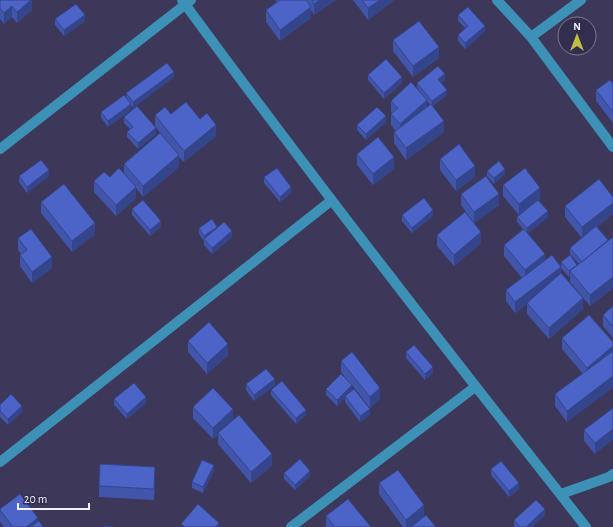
<svg xmlns="http://www.w3.org/2000/svg" width="613" height="527" viewBox="0 0 613 527" font-family="'Alegreya Sans',sans-serif">
  <rect width="100%" height="100%" fill="#3d3859"/>
  <g fill="none" stroke-linecap="round" stroke-linejoin="round">
    <path stroke="#3d91b6" stroke-width="10" d="M182,0C313,179 449,353 586,527
      M497,0L531,37L613,147
      M531,37L581,0
      M0,149L191,0
      M0,462L332,200
      M561,494L609,477L613,474
      M291,527L475,387"/>
  </g>
  <path fill="#4155ab" fill-rule="evenodd" d="M0,0H32V10L17,23L12,17L4,24L0,19Z
    M275,0H336L314,15L311,10V18L280,41L266,22V10L277,2Z
    M353,0H394L368,20Z
    M458,15L485,31L465,49L458,41V35L465,28L458,21Z
    M55,19L85,21L64,36L55,25Z
    M393,40L439,58L413,77L393,51Z
    M368,75L402,83L384,99L368,80Z
    M174,77L133,108L131,105V110L108,127L101,118V112L126,98V93Z
    M445,80L441,83L447,95L433,106L444,132L406,160L394,143V132L396,131L391,125V114L392,113L391,112V101L423,95L417,88V83ZM427,101L430,105L427,107Z
    M613,84V123L596,101V90Z
    M171,114L200,119L216,136L184,162L179,157V167L143,197L136,188V198L116,216L94,192V181L124,174V164L160,133L155,126V115Z
    M124,117L156,134L138,149L127,137V132L130,129L124,123Z
    M386,122L366,140L357,130V125Z
    M357,154L394,169L373,185L357,165Z
    M440,159L475,177L456,191L440,170Z
    M487,171L505,174L494,184L487,176Z
    M19,176H49L27,193L19,182Z
    M264,177L291,193L280,202L264,183Z
    M503,185L540,199L539,200L548,217L528,233L545,260L561,267V262L577,265L579,264L570,254V248L582,238L565,217V206L613,197V214L597,227L608,242L613,237V288L590,306L570,282V276L569,277L561,268V273L583,309L549,339L527,314V304L515,313L506,301V290L522,278L504,256V245L523,229L517,222V217L519,215L503,196Z
    M461,194L499,205L474,223L461,205Z
    M41,202L95,234L72,252L41,213Z
    M132,209L161,227L150,236L132,215Z
    M402,215L433,216L412,233L402,221Z
    M199,228H217L232,237L212,254L204,245V241L199,234Z
    M437,235L481,243L454,266L437,246Z
    M18,238L52,268L32,283L20,266V255L21,254L18,250Z
    M613,306V338L603,326V315Z
    M562,338L613,342L567,422L555,406V394L583,374L562,349Z
    M188,341L228,355L207,374L188,352Z
    M406,352L433,373L425,380L406,358Z
    M341,361L380,399L370,408L352,385V391L350,393L370,415L360,422L345,402V397L337,406L326,395V389L350,384L341,372Z
    M246,384L275,385L254,401L246,390Z
    M271,390L306,415L296,424L271,395Z
    M114,399L146,403L127,419L114,405Z
    M0,405L22,412L8,425L0,417Z
    M193,407L233,420L272,465L251,483L218,444V435L213,439L193,418Z
    M613,408L595,454L584,441V430Z
    M491,469L519,489L509,497L491,475Z
    M214,470L203,493L192,488V482Z
    M284,473L310,476L295,490L284,479Z
    M155,478L154,500L99,497V486Z
    M379,483L424,516L410,527H403L379,494Z
    M0,509L38,522L43,527H4L0,522Z
    M545,515L532,527H515L514,526V520Z
    M326,516L371,527H326Z"/>
  <path fill="#35458b" d="M31,0H32V10L17,23V12Z
    M320,0H336L314,15V4Z
    M380,0H394L368,20V8Z
    M12,6V17L4,24V13Z
    M311,7V18L280,41V30Z
    M85,15V21L64,36V30Z
    M485,26V31L465,49V43Z
    M439,47V58L413,77V66Z
    M174,72V77L133,108V102Z
    M445,74V80L438,85V79Z
    M402,77V83L384,99V93Z
    M447,90V95L432,107V101Z
    M427,100V111L400,135V124Z
    M131,104V110L108,127V121Z
    M386,116V122L366,140V134Z
    M444,121V132L406,160V148Z
    M216,125V136L184,162V151Z
    M156,128V134L138,149V143Z
    M179,155V167L143,197V186Z
    M394,157V169L373,185V174Z
    M475,166V177L456,191V180Z
    M505,169V174L494,184V178Z
    M49,170V176L27,193V187Z
    M136,187V198L116,216V205Z
    M291,187V193L280,202V197Z
    M540,188V199L519,215V204Z
    M499,194V205L474,223V212Z
    M613,203V214L582,239V227Z
    M433,210V216L412,233V228Z
    M548,211V217L527,234V228Z
    M161,221V227L150,236V230Z
    M95,223V234L72,252V241Z
    M217,227V233L204,239V242V236Z
    M232,231V237L212,254V248Z
    M481,232V243L454,266V255Z
    M545,254V265L525,281V270Z
    M52,257V268L32,283V272Z
    M577,265L570,271V276L569,277V271Z
    M561,267V278L527,303V304L515,313V302Z
    M613,277V288L590,306V295Z
    M583,298V309L549,339V328Z
    M228,344V355L207,374V363Z
    M613,346V357L587,379V368Z
    M433,367V373L425,380V374Z
    M613,376V388L567,422V411Z
    M275,379V385L254,401V395Z
    M352,385V391L337,406V400Z
    M380,388V399L370,408V397Z
    M146,397V403L127,419V414Z
    M22,406V412L8,425V419Z
    M233,409V421L218,433V435L213,439V428Z
    M370,409V415L360,422V416Z
    M306,410V415L296,424V418Z
    M613,429V440L595,454V443Z
    M272,454V465L251,483V472Z
    M214,465V470L203,493V487Z
    M155,467V478L154,500V489Z
    M310,471V476L295,490V485Z
    M519,483V489L509,497V491Z
    M424,505V516L410,527H406V520Z
    M545,509V515L532,527H526Z
    M38,518V527H26Z
    M219,523V527H215Z"/>
  <path fill="#4c63c7" stroke="#35458b" d="M0,0H31L17,12L12,6L4,13L0,8Z
    M280,0H306L311,7L280,30L266,10Z
    M312,0H320L314,4Z
    M362,0H380L368,8Z
    M76,4L85,15L64,30L55,19Z
    M468,7L485,26L465,43L458,35L468,26L458,15Z
    M419,21L439,47L413,66L393,40Z
    M386,59L402,77L384,93L368,75Z
    M167,63L174,72L133,102L126,93Z
    M438,66L445,74L438,79L447,90L432,101L417,83Z
    M610,80L613,84V112L596,90Z
    M411,82L427,100L400,124L391,114L398,108L391,101Z
    M124,95L131,104L108,121L101,112Z
    M186,102L200,119L207,113L216,125L184,151L155,115L165,107L171,114Z
    M431,104L444,121L406,148L394,132Z
    M137,106L156,128L138,143L127,132L133,127L124,117Z
    M377,107L386,116L366,134L357,125Z
    M160,133L179,155L143,186L124,164Z
    M378,137L394,157L373,174L357,154Z
    M459,144L475,166L456,180L440,159Z
    M41,160L49,170L27,187L19,176Z
    M499,161L505,169L494,178L487,171Z
    M119,168L136,187L116,205L94,181L104,172L110,177Z
    M277,168L291,187L280,197L264,177Z
    M525,168L540,188L519,204L503,185Z
    M486,176L499,194L474,212L461,194Z
    M599,179L613,197V203L582,227L565,206Z
    M64,184L95,223L72,241L41,202Z
    M424,198L433,210L412,228L402,215Z
    M143,200L161,221L150,230L132,209Z
    M538,200L548,211L527,228L517,217Z
    M465,212L481,232L454,255L437,235Z
    M212,219L217,227L204,236L199,228Z
    M224,222L232,231L212,248L204,239Z
    M596,226L608,240L582,262L570,248Z
    M31,229L52,257L32,272L20,255L27,250L18,238Z
    M524,229L545,254L525,270L504,245Z
    M613,237V277L590,295L570,271Z
    M552,255L561,267L515,302L506,290Z
    M570,255L577,265L569,271L561,262Z
    M561,273L583,298L549,328L527,303Z
    M613,306V327L603,315Z
    M589,315L613,342V346L587,368L562,338Z
    M209,322L228,344L207,363L188,341Z
    M414,345L433,367L425,374L406,352Z
    M613,351V376L567,411L555,394Z
    M352,352L380,388L370,397L341,361Z
    M266,369L275,379L254,395L246,384Z
    M341,374L352,385L337,400L326,389Z
    M282,381L306,410L296,418L271,390Z
    M134,383L146,397L127,414L114,399Z
    M213,388L233,409L213,428L193,407Z
    M354,389L370,409L360,416L345,396Z
    M11,394L22,406L8,419L0,411V405Z
    M613,408V429L595,443L584,430Z
    M239,415L272,454L251,472L218,433Z
    M300,459L310,471L295,485L284,473Z
    M202,460L214,465L203,487L192,482Z
    M501,461L519,483L509,491L491,469Z
    M100,464L155,467L154,489L99,486Z
    M398,470L424,505L406,520L379,483Z
    M20,494L38,518L26,527H13L0,510V509Z
    M348,499L371,527H335L326,516Z
    M536,500L545,509L526,527H520L514,520Z
    M198,504L219,523L215,527H185L181,524Z
    M426,515L436,527H411Z
    M39,521L43,527H31Z
    M104,526L113,527H104Z"/>
  <g transform="translate(577 36)"><circle r="19" fill="#332d4e" stroke="#7f7b94"/>
  <path d="M0-3L7 15L0 10L-7 15Z" fill="#bdbf43"/>
  <text y="-6" font-size="11" font-weight="bold" text-anchor="middle" fill="#f2f1fe">N</text>
  </g>
  <path d="M18 503v6h71v-6" fill="none" stroke="#f2f1fe" stroke-width="2"/>
  <text x="24" y="503" font-size="12" fill="#f2f1fe" stroke="#332d4e" stroke-width="3" paint-order="stroke">20 m</text>
</svg>
